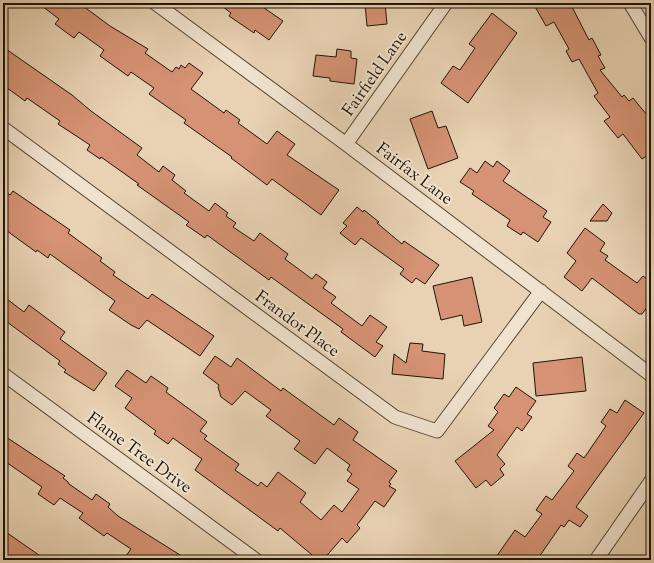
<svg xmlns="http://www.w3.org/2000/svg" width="654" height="563" viewBox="0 0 654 563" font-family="'Sorts Mill Goudy',serif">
  <rect width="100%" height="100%" fill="#e8d2b3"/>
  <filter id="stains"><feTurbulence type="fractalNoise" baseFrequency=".005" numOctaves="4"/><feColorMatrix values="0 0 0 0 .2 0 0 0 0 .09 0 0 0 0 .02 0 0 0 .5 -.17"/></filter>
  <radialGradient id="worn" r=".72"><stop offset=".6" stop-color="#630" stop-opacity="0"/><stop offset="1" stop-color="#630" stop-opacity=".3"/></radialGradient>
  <path fill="#d59274" stroke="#1e1408" d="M38,3H79L110,26L148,49L145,53L172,72L176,67L179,69L181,65L185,68L189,63L203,73L191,89L224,113L226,110L240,120L238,123L267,144L277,131L295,144L287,155L339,190L321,215L272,179L267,185L231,158L232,157L184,123L186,120L149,94L154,88L131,72L128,76L100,56L104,50L79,32L74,38L55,24L59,19Z
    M218,3H257L283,21L269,40L255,30L254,33L229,16L231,13Z
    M365,3H385L387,24L367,26Z
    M533,3H570L589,40L592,38L601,55L598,56L605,68L600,70L622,97L624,95L629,101L633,98L651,120V153L642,159L623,134L618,138L604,121L610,117L594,96L598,93L579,59L572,62L566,51L569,49L554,22L546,26Z
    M492,13L517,33L468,103L441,83L453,66L460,70L475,48L469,44Z
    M3,47L72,95L91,111L142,148L137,155L159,172L163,166L175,175L172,180L186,191L184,193L209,211L215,203L228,213L226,216L236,223L233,227L254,241L260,233L288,254L285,259L312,279L316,274L327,282L323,288L336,297L331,303L362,326L370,315L387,327L376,342L383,346L375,357L341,332L343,329L271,277L269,280L207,235L205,238L186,225L189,222L137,185L139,184L101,157L100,159L87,150L90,145L58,124L60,121L27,98L25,101L3,85Z
    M337,49L351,51V58L357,59L354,84L330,81V78L313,76L316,55L336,57Z
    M432,111L438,128L446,126L458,158L428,169L410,119Z
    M485,161L493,167L497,161L510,171L503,181L547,211L543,217L551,222L538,242L523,232L521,235L507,226L510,220L472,194L474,191L460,182L470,168L477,173Z
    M3,190L10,195L13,191L70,230L68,233L102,258L100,261L115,272L113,275L148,299L152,294L214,336L200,356L147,320L139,329L131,325L109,310L115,301L50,254L48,258L37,250L36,252L3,228Z
    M603,204L612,213L607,221H590Z
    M357,207L363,212L364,210L379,222L377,223L402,244L404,241L439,265L425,284L416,278L412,283L400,274L404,269L361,238L355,245L340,233L347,226L343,223Z
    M585,228L605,243L600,251L608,256L605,260L637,283L643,276L651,282V302L642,314H639L592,278L582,291L564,277L576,261L567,253Z
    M472,277L482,322L464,326L462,315L441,320L433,286Z
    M3,296L24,312L29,305L65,332L60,339L107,373L94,391L64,372L66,370L58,364L60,361L3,319Z
    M410,343L423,344L422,351L445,354L443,379L392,374L394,354L406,363Z
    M215,356L231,367L237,358L281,391L283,388L334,425L339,418L358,432L353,440L397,471L389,482L391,484L389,486L396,490L384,507L375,501L357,525L360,528L347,543L342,538L323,560H318L280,528L278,531L195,470L202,459L173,438L168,444L154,434L156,431L125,408L132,398L115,386L127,370L146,383L151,376L168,388L166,392L207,422L200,431L207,436L204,439L239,464L235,470L258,486L261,482L267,487L278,472L306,493L300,502L321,520L334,505L342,512L359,489L347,481L352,474L347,470L350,465L327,448L315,464L294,449L300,441L266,416L271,410L245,391L232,405L221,397L218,387L219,385L203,373Z
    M582,357L586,391L536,396L533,363Z
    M516,387L536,401L527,414L532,417L522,431L517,427L497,455L505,464L500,469L504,475L491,486L486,480L476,488L455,461L494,430L488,426L498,412L494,408L504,394L509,397Z
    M625,400L644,413L576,507L588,516L580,527L569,520L564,527L561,525L537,560H494L515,530L525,537L542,514L536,510L546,496L552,500L574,471L568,466L577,453L584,458L606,426L601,422L610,409L617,413Z
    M3,435L65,476L63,478L68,482L69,484L92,500L96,494L110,504L108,507L118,516L188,560H123L131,549L107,533L104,536L79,518L83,513L60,498L54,505L38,494L42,487L3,460Z
    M3,530L46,560H8L3,557Z"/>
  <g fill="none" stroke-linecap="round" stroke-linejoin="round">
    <defs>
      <path id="minor" d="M155,3L346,144L651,375
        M630,3L651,38
        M3,128L395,417L437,431L541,291
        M346,144L446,3
        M3,374L256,560
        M596,560L651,481"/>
    </defs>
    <use href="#minor" stroke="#504433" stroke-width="15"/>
    <use href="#minor" stroke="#f0e2ce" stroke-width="13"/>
  </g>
  <g text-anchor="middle" stroke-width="4" stroke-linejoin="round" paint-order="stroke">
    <g font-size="17" fill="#1e1408" stroke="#f0e2ce">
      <text transform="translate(374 73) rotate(-55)" y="6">Fairfield Lane</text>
      <text transform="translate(415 173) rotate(37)" y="6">Fairfax Lane</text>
      <text transform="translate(298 323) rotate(36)" y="6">Frandor Place</text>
      <text transform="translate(140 452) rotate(36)" y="6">Flame Tree Drive</text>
    </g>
  </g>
  <rect width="654" height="563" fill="none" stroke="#e8d2b3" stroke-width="16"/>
  <rect x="4" y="4" width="646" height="555" fill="none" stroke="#1e1408" stroke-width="2"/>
  <rect x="8" y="8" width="638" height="547" fill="none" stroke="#1e1408"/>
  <rect width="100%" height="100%" filter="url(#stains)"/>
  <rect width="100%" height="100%" fill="url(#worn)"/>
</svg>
